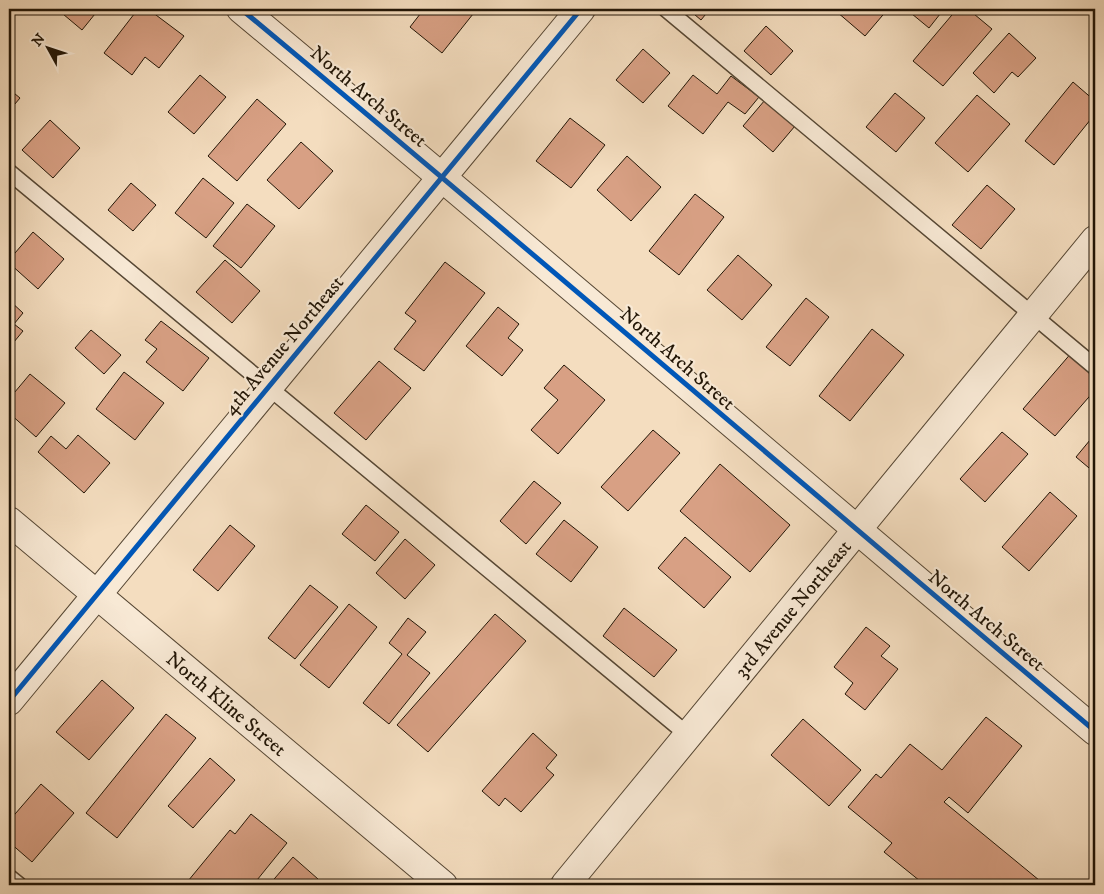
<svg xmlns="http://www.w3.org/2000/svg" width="1104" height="894" viewBox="0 0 1104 894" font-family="'IM FELL DW Pica',serif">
  <rect width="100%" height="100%" fill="#f4ddbf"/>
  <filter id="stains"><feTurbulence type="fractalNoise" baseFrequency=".004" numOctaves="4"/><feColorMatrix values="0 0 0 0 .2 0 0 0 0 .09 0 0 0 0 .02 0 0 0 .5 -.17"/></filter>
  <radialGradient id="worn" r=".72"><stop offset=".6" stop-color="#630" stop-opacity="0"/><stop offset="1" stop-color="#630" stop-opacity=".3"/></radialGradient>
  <path fill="#d8a084" stroke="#211506" d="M57,9H99L82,30Z
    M138,9H148L184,36L159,68L145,57L132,75L104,53Z
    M424,9H477L442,53L410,27Z
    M688,9H710L701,20Z
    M839,9H888L865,36L837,12Z
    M906,9H944L929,28Z
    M957,9H968L992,29L943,86L913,61Z
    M766,26L793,51L771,75L744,51Z
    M1009,33L1036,58L1018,77L1012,72L994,93L973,73Z
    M643,49L670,73L643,103L616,80Z
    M200,75L226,97L194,134L168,112Z
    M693,75L717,94L731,76L759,97L745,114L728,102L703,134L668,106Z
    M1073,82L1095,101V114L1054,165L1025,141Z
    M9,89L20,98L9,111Z
    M895,93L925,118L896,152L866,127Z
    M977,95L1010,124L968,172L935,143Z
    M257,99L286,124L237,181L208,156Z
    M765,100L795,126L773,152L743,126Z
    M570,118L605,145L571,188L536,161Z
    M50,120L80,148L53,178L22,150Z
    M301,142L333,171L299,209L267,180Z
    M627,156L661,187L631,221L597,190Z
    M203,178L234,203L206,238L175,213Z
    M131,183L156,205L133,231L108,210Z
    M987,185L1015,209L981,249L952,225Z
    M695,194L724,217L679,275L649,251Z
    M247,204L275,226L241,268L213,246Z
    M33,232L64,259L38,289L9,263V260Z
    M738,255L772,285L742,320L707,290Z
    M225,260L260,291L232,323L196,292Z
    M445,262L485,293L424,371L394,349L416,321L405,313Z
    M806,298L829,317L790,366L766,347Z
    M9,300L23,313L14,324L23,331L9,348Z
    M498,307L519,324L508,338L523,350L502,376L466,346Z
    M161,321L209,358L183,391L146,362L157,349L145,340Z
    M872,329L904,355L850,421L819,396Z
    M91,330L121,355L104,374L75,348Z
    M1073,351L1095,371V390L1055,436L1023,409Z
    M379,361L411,388L366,440L334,413Z
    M564,365L605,400L558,454L531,430L558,400L544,388Z
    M124,372L164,403L135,440L96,409Z
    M30,374L65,403L36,437L9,413V399Z
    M653,430L680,453L628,511L601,487Z
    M1002,432L1028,454L985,502L960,479Z
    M1095,434V473L1076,457Z
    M78,435L110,463L84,493L38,452L51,436L66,449Z
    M720,464L790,525L750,572L680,511Z
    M534,481L561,503L526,544L500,521Z
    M1050,492L1077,516L1029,571L1002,547Z
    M366,505L399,532L375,561L342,534Z
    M564,520L598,547L571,582L536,554Z
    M230,525L255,546L218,591L193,570Z
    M685,537L731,577L704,608L658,568Z
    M405,539L435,565L405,599L376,573Z
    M310,585L338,607L295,659L268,638Z
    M349,604L377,627L329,688L300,665Z
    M624,608L677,650L654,677L603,636Z
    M495,614L526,641L428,752L397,725Z
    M408,618L426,632L407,655L430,673L389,724L363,703L402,654L389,643Z
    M866,627L890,646L881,656L898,669L865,710L845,694L853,683L834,667Z
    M102,680L134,708L89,760L56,732Z
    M166,714L196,738L117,838L86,813Z
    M986,717L1022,746L968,813L949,797L944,802L1045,885H925L884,852L892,843L848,807L876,774L881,778L910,744L942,770Z
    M803,719L861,770L829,806L771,755Z
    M533,733L557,755L546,768L554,775L521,812L505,798L499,806L482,791Z
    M210,758L235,780L193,828L168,806Z
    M41,784L74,813L32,862L9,842V821Z
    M251,814L287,843L253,885H194L188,881L230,830L235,834Z
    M293,857L318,879L313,885H269Z"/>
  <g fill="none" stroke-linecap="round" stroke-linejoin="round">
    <defs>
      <path id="lane" d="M666,9L1095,367
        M9,172L688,735
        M9,877L19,885"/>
      <g id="street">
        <path d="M241,9C528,248 810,491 1095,731"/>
        <path id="s1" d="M9,521L443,885"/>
        <path d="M9,701L581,9"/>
        <path id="s2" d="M565,885L1095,240"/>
      </g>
    </defs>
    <use href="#lane" stroke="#564734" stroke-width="18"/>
    <use href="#street" stroke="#564734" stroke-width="30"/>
    <use href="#lane" stroke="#f8e9d5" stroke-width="15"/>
    <use href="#street" stroke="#f8e9d5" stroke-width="28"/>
    <defs>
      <path id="cycleway" d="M241,9C528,248 810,491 1095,731
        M9,701L581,9"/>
    </defs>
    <use href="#cycleway" stroke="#f8e9d5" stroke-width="8"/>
    <use href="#cycleway" stroke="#0057b8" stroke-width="5"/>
  </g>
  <g text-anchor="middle" stroke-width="4.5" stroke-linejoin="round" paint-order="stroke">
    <g font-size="20" fill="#211506" stroke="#f8e9d5">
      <text transform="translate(369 96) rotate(40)" y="7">North Arch Street</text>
      <text transform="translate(283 345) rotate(-50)" y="7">4th Avenue Northeast</text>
      <text transform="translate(678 358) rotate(41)" y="7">North Arch Street</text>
      <text dy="7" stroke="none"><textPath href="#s2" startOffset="358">3rd Avenue Northeast</textPath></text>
      <text transform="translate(987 620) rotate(40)" y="7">North Arch Street</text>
      <text dy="7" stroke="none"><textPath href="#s1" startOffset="284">North Kline Street</textPath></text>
    </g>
  </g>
  <rect width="1104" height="894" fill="none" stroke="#f4ddbf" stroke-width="30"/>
  <rect x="10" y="10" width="1084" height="874" fill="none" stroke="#211506" stroke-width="2.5"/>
  <rect x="15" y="15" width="1074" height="864" fill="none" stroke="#211506"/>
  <g transform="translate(48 48) rotate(310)" stroke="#f8e9d5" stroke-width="4" paint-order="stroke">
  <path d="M0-4L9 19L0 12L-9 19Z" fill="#211506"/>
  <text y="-8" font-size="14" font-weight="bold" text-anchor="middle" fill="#211506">N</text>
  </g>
  <rect width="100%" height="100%" filter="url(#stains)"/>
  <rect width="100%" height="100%" fill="url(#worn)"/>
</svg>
